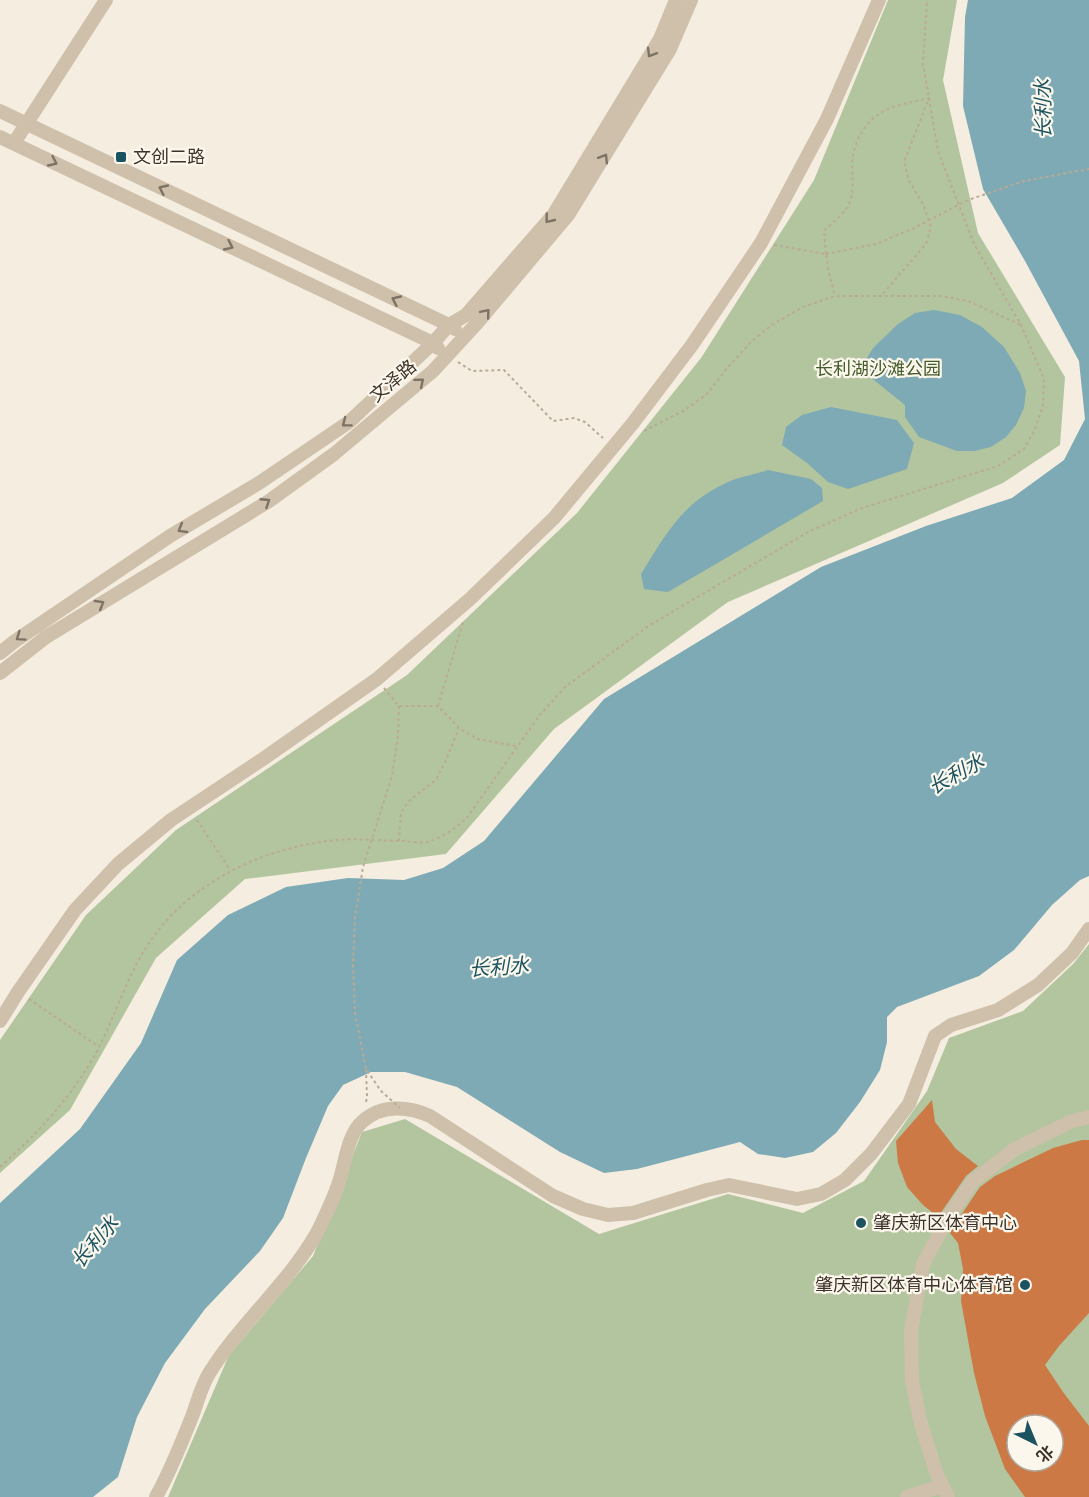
<svg xmlns="http://www.w3.org/2000/svg" width="1089" height="1497" viewBox="0 0 1089 1497" font-family="'Fira Sans','Noto Sans SC',sans-serif">
  <rect width="100%" height="100%" fill="#f5eee0"/>
  <path fill="#b3c59e" fill-rule="evenodd" d="M888,0H957L943,80L978,233L1065,377L1060,445L1003,483L728,602L554,729L446,854L245,879L156,958L70,1110L0,1173V1040L86,915L176,830L407,675L577,513L701,358L814,180Z
    M1089,944V1497H168L229,1355L313,1256L362,1132L405,1119L599,1234L728,1194L803,1213L864,1181L927,1091L949,1038L1023,1011L1073,964ZM1017,1425H1053V1461H1017Z"/>
  <path fill="#7daab4" d="M968,0H1089V876L1080,880L1052,905L1014,950L979,976L897,1007L887,1017V1042L880,1070L860,1102L836,1133L813,1152L785,1158L758,1154L740,1142L637,1169L604,1173L560,1152L457,1087L405,1072H371L343,1085L328,1106L306,1158L283,1218L260,1251L205,1309L165,1363L137,1417L118,1477L93,1497H0V1203L80,1129L141,1043L177,960L228,915L286,887L348,878L404,880L443,868L484,841L604,699L821,567L926,526L1012,498L1064,460L1085,419L1079,361L1025,261L983,189L963,106L965,17Z
    M934,310L960,315L982,327L1004,347L1020,373L1026,391L1024,408L1016,425L1006,437L991,447L974,451H957L919,437L905,417V405L864,372V363L873,348L898,324L915,313Z
    M831,407L897,420L914,443L907,469L848,489L828,482L807,463L782,445L786,427L802,415Z
    M768,470L811,479L822,488L823,501L668,592L644,589L641,574C665,536 681,504 724,484C737,477 754,475 768,470Z"/>
  <path fill="#cd7946" fill-rule="evenodd" d="M932,1100L935,1122L956,1149L978,1166L966,1176L938,1217L923,1205L907,1187L898,1163L896,1141Z
    M1082,1140H1089V1313L1059,1346L1045,1365L1063,1392L1089,1426V1497H1025L1005,1469L985,1416L974,1373L961,1301L963,1269L958,1243L950,1233L957,1221L980,1187L995,1176L1053,1148ZM1017,1425H1053V1461H1017Z"/>
  <g fill="none" stroke-linecap="round" stroke-linejoin="round">
    <path stroke="#baaa95" stroke-width="2" stroke-dasharray="3 3" stroke-linecap="butt" d="M774,245L826,254L829,273L835,296
      M826,254L824,231C831,224 841,216 847,208C854,196 853,181 852,168C852,141 867,116 893,107C905,103 917,101 929,98L904,162L909,181L923,204L931,227L926,244L881,296
      M458,362L472,371L504,370L553,421L574,418L585,422L603,438
      M644,431L685,410L707,394L728,367L752,341L773,324L803,307L835,296H941L968,301L1021,325
      M384,688L399,706H438L459,728L477,739L516,746
      M438,706L463,622
      M197,820L230,870
      M399,841L401,812L411,799L436,780L446,760L459,728
      M29,999L99,1047
      M366,1102L367,1097L366,1069
      M0,1167C36,1135 67,1102 92,1060C109,1031 119,999 134,969C149,938 173,909 201,890C240,861 288,845 336,840C358,838 382,841 404,841C411,842 420,843 427,842C442,838 455,828 466,819L539,716L565,687L650,625L810,531L862,508L998,466L1024,449L1034,431L1043,406L1044,379L1021,325L974,244L938,151L923,64L927,0"/>
    <path stroke="#cec0ab" stroke-width="14" d="M0,111L449,325L455,329
      M0,137L433,343L438,348
      M14,143L106,0
      M0,653L15,641L170,536L259,483L349,422L433,343L449,325L466,315L554,214L660,39L676,0
      M0,673L46,637L269,501L334,454L433,371L478,322L568,215L670,49L691,0
      M0,1021L18,992L75,910L118,864L171,820L263,759L377,679L470,599L554,518L633,423L692,345L761,243L827,119L879,0
      M156,1497C171,1470 182,1442 193,1414C198,1400 202,1384 210,1372C242,1321 289,1283 318,1231C325,1216 333,1200 338,1185C345,1166 347,1135 362,1122C381,1104 408,1106 430,1116L553,1196L583,1209L608,1215L633,1213L707,1190L729,1185L797,1199L821,1194L845,1180L871,1154L909,1104L935,1036L951,1025L998,1010L1038,985L1072,953L1089,929
      M907,1497L942,1486
      M948,1497L937,1475L921,1424L912,1381L911,1331L923,1264L949,1216L973,1181L1015,1149L1072,1121L1089,1117"/>
    <path stroke="#baaa95" stroke-width="2" stroke-dasharray="3 3" stroke-linecap="butt" d="M826,254L876,244L914,228L968,200L1024,181L1089,169
      M399,706L398,736L392,776L363,867L355,918L353,965L355,1013L366,1069L381,1091L400,1108"/>
  </g>
  <defs><path id="oneway-chevron" d="M-2-3.5L2.5 0L-2 3.5" fill="none" stroke-width="1.6" stroke-linecap="round" stroke-linejoin="round" transform="scale(1.5)"/></defs>
  <g stroke="#7e7264">
    <use href="#oneway-chevron" transform="translate(651 53) rotate(121)"/>
    <use href="#oneway-chevron" transform="translate(604 158) rotate(-58)"/>
    <use href="#oneway-chevron" transform="translate(53 162) rotate(25)"/>
    <use href="#oneway-chevron" transform="translate(163 189) rotate(-155)"/>
    <use href="#oneway-chevron" transform="translate(549 219) rotate(129)"/>
    <use href="#oneway-chevron" transform="translate(229 246) rotate(25)"/>
    <use href="#oneway-chevron" transform="translate(396 300) rotate(-155)"/>
    <use href="#oneway-chevron" transform="translate(486 313) rotate(-50)"/>
    <use href="#oneway-chevron" transform="translate(420 382) rotate(-40)"/>
    <use href="#oneway-chevron" transform="translate(346 423) rotate(143)"/>
    <use href="#oneway-chevron" transform="translate(266 502) rotate(-33)"/>
    <use href="#oneway-chevron" transform="translate(182 529) rotate(149)"/>
    <use href="#oneway-chevron" transform="translate(100 604) rotate(-31)"/>
    <use href="#oneway-chevron" transform="translate(20 637) rotate(145)"/>
  </g>
  <g fill="#1c5360" stroke="#fcf7ed" stroke-width="2">
    <rect x="115" y="151" width="12" height="12" rx="3"/>
    <circle cx="861" cy="1223" r="6"/>
    <circle cx="1025" cy="1285" r="6"/>
  </g>
  <g text-anchor="middle" stroke-width="4.5" stroke-linejoin="round" paint-order="stroke">
    <g font-size="18" fill="#3c322a" stroke="#fcf7ed" text-anchor="start">
      <text x="133" y="163">文创二路</text>
      <text x="873" y="1229">肇庆新区体育中心</text>
      <text x="1013" y="1291" text-anchor="end">肇庆新区体育中心体育馆</text>
    </g>
    <g font-size="18" fill="#445c2c" stroke="#fcf7ed">
      <text x="878" y="375">长利湖沙滩公园</text>
    </g>
    <g font-size="18" fill="#3c322a" stroke="#fcf7ed">
      <text transform="translate(393 381) rotate(-40)" y="6">文泽路</text>
    </g>
    <g font-size="20" font-style="italic" fill="#1c5360" stroke="#fcf7ed">
      <text transform="translate(1043 109) rotate(-91)" y="7">长利水</text>
      <text transform="translate(956 774) rotate(-29)" y="7">长利水</text>
      <text transform="translate(499 967) rotate(-4)" y="7">长利水</text>
      <text transform="translate(95 1242) rotate(-49)" y="7">长利水</text>
    </g>
  </g>
  <g transform="translate(1035 1443) rotate(137)"><circle r="28" fill="#fcf7ed" stroke="#afa89f" stroke-width="1.5"/>
  <path d="M0-4.5L10 22L0 15L-10 22Z" fill="#1c5360"/>
  <text y="-9" font-size="16" font-weight="bold" text-anchor="middle" fill="#3c322a">北</text>
  </g>
</svg>
